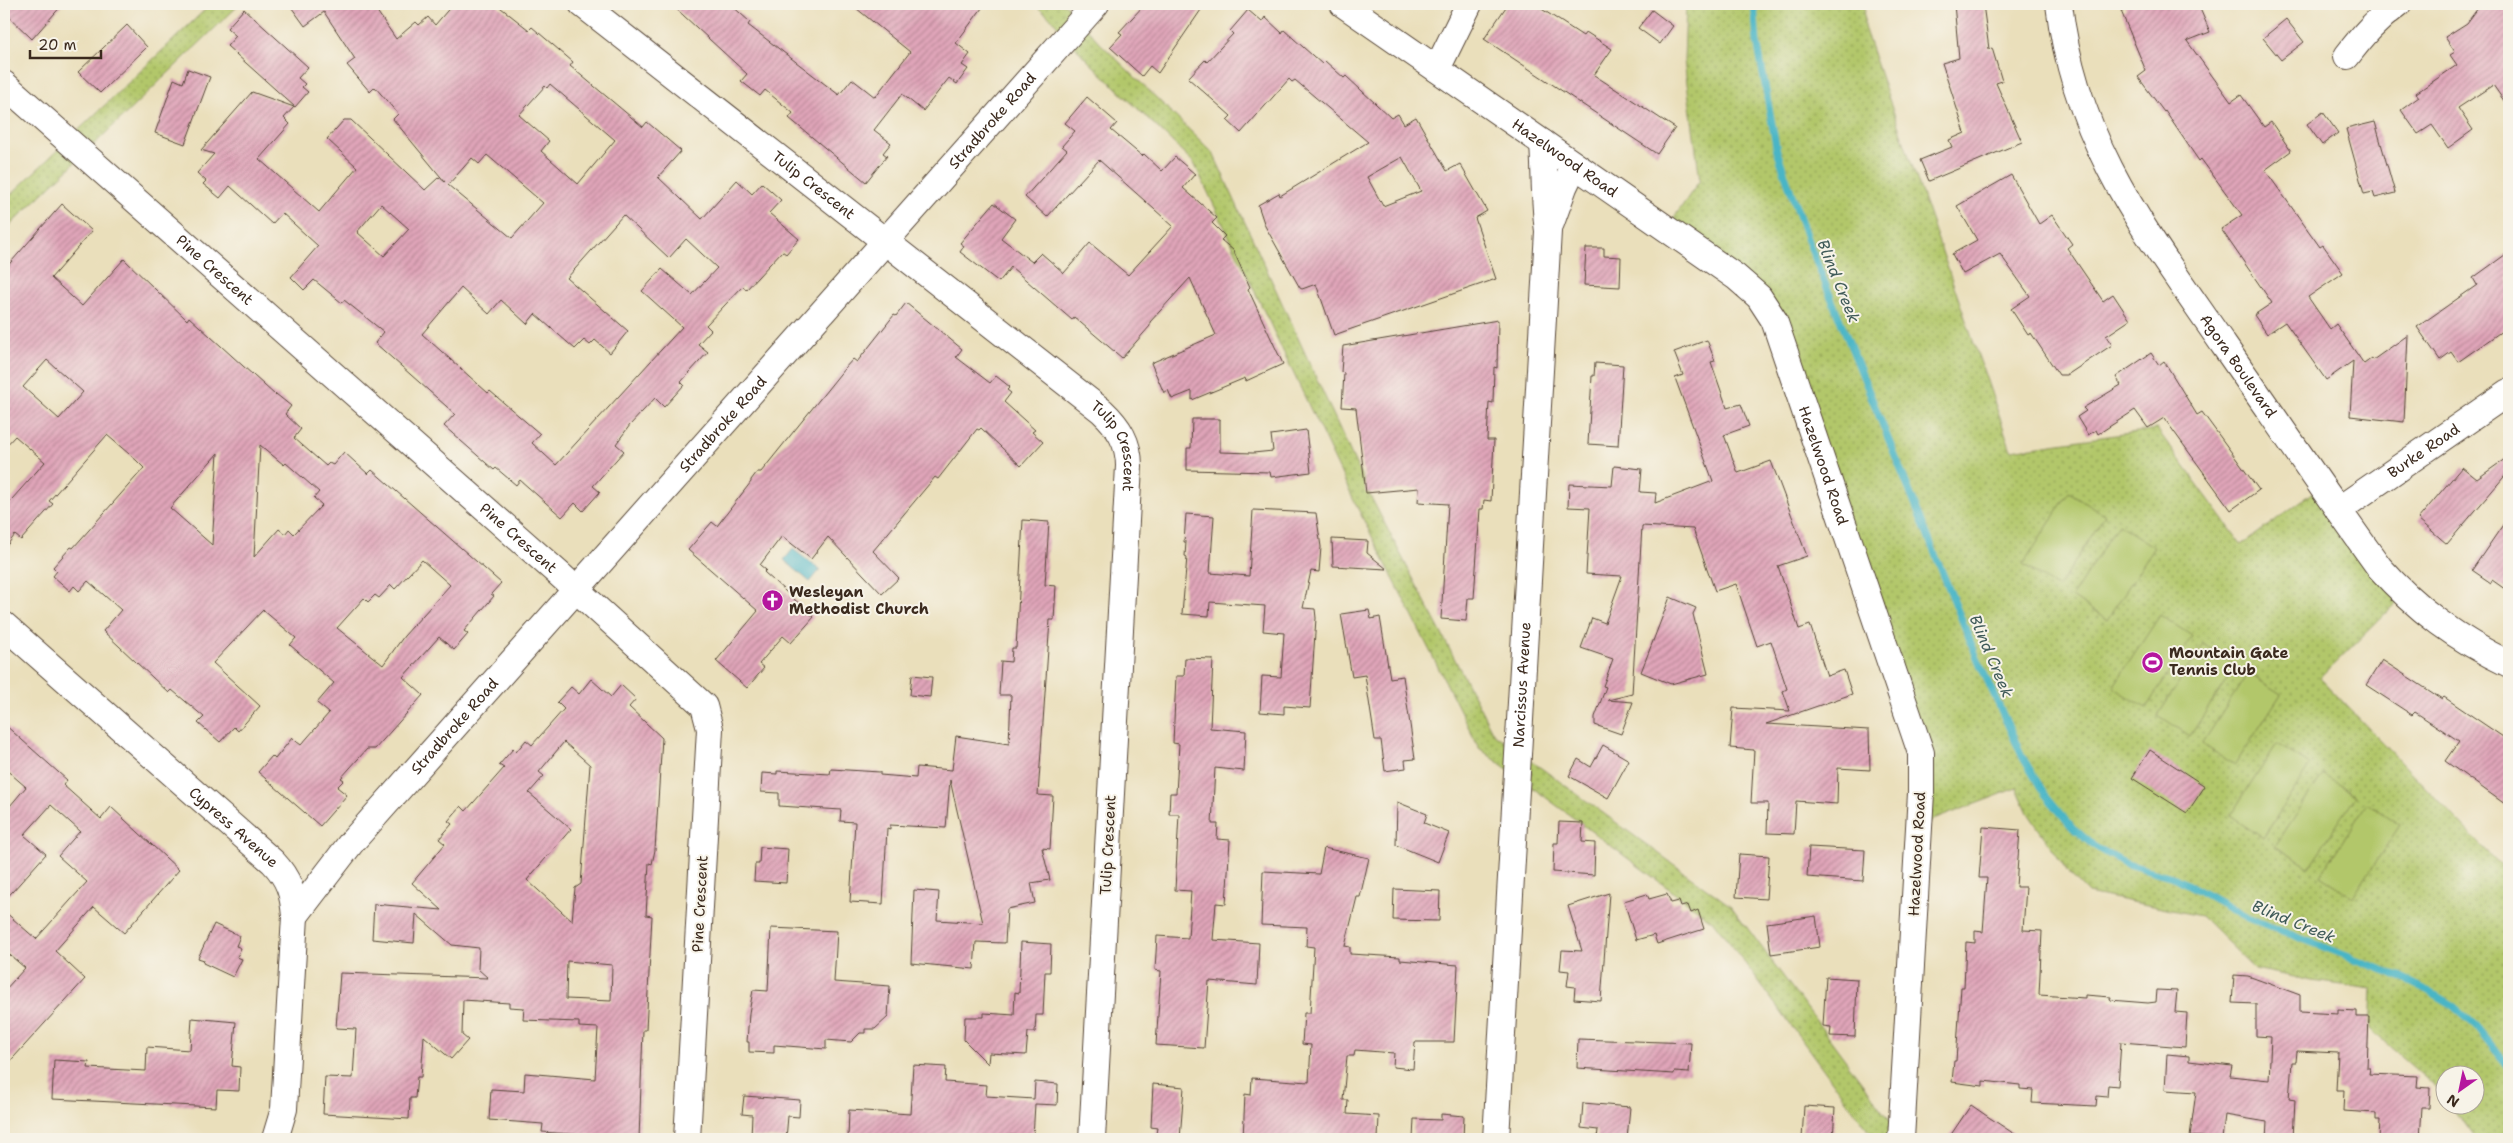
<svg xmlns="http://www.w3.org/2000/svg" width="2513" height="1143" viewBox="0 0 2513 1143" font-family="'Shantell Sans',sans-serif">
  <defs>
    <pattern id="park-dots" width="8" height="8" patternUnits="userSpaceOnUse" patternTransform="scale(1.25)"><rect width="8" height="8" fill="#b2c76b"/><path d="M2 2h.1M6 6h.1" fill="none" stroke="#92a257" stroke-width="1.8" stroke-linecap="round"/></pattern>
    <pattern id="building-hatch" width="6" height="6" patternUnits="userSpaceOnUse" patternTransform="scale(1.25)"><rect width="6" height="6" fill="#e0a5b9"/><path d="M-1 1l2-2M0 6l6-6M5 7l2-2" fill="none" stroke="#b78796"/></pattern>
  </defs>
  <rect width="100%" height="100%" fill="#f7f3e8"/>
  <filter id="ink" filterUnits="userSpaceOnUse"><feTurbulence type="fractalNoise" baseFrequency=".02" numOctaves="2"/><feDisplacementMap in="SourceGraphic" scale="10" xChannelSelector="R" yChannelSelector="G"/><feConvolveMatrix kernelMatrix="1 2 1 2 8 2 1 2 1" color-interpolation-filters="sRGB"/></filter>
  <filter id="wash" filterUnits="userSpaceOnUse"><feTurbulence type="fractalNoise" baseFrequency=".0096" numOctaves="4" result="noise"/><feDisplacementMap in="SourceGraphic" scale="20" xChannelSelector="R" yChannelSelector="G"/><feGaussianBlur stdDeviation="1.12" result="paint"/><feColorMatrix in="noise" values="0 0 0 0 0 0 0 0 0 0 0 0 0 0 0 0 0 1.4 0 .05"/><feComposite in="paint" operator="in"/></filter>
  <g filter="url(#wash)">
    <rect width="100%" height="100%" fill="#eadfbb"/>
    <path fill="url(#park-dots)" stroke="#767844" d="M211,4H240L4,231V201Z
      M1033,4H1065L1099,42L1213,153L1372,499L1493,733L1731,906L1901,1135V1139H1875L1715,923L1479,748L1354,501L1194,163L1085,58L1049,16Z
      M1686,4H1865L1864,27L2011,450L2157,429L2242,545L2321,486L2404,595L2320,678L2509,874V1139H2475L2451,1106H2476V1076H2446L2445,1100L2432,1084L2370,1029L2372,989L2312,981L2255,969L2201,916L2088,893L2068,872L2028,813L2017,788L1920,825L1921,793L1779,331L1666,229L1700,180L1684,61Z"/>
    <path fill="#b2c76b" stroke="#767844" d="M2069,492L2105,515L2058,588L2023,565Z
      M2118,524L2154,547L2107,620L2072,597Z
      M2160,615L2192,636L2146,708L2113,687Z
      M2204,644L2236,665L2190,736L2158,715Z
      M2248,673L2281,694L2235,765L2202,744Z
      M2277,744L2310,765L2263,838L2230,816Z
      M2323,774L2356,796L2309,867L2275,846Z
      M2367,803L2400,825L2353,897L2320,876Z"/>
    <path fill="#49b5c6" stroke="#427072" d="M793,549L820,570L810,582L784,560Z"/>
    <g fill="none" stroke-linecap="round" stroke-linejoin="round">
      <path stroke="#49b5c6" stroke-width="7" d="M1754,4L1757,41L1777,151L1808,241L1978,660L2023,758L2044,793L2073,828L2093,845L2124,863L2176,878L2248,918L2399,976L2425,989L2452,1005L2475,1025L2509,1067"/>
    </g>
    <g id="blocks">
      <path fill="url(#building-hatch)" fill-rule="evenodd" d="M4,4H63L32,39L4,12Z
        M289,4H372L396,39L416,22L419,25L428,17L435,25L453,4H496L529,30L532,27L573,62L570,66L643,127L647,122L681,151L658,177L702,219L737,180L752,194L762,183L781,200L769,213L799,239L786,254L782,251L746,290L743,286L706,325L711,330L698,344L708,352L681,382L684,385L664,407L655,398L630,425L616,444L624,451L593,486L600,492L583,511L575,503L562,517L520,480L516,485L496,468L494,470L444,426L455,414L375,343L384,332L344,300L342,303L314,280L304,290L291,277L318,246L282,213L272,224L230,186L220,198L203,184L206,181L197,173L214,154L201,150L252,92L294,107L284,118L290,124L259,159L319,212L357,167L327,139L344,120H351L425,190L439,177L445,182L393,119L398,114L375,87L370,92L347,65L355,59L324,12L305,26ZM550,84L615,140L578,184L541,151L549,141L519,115L545,86L547,88ZM487,155L543,203L512,238L448,185L472,158L479,164ZM381,204L409,229L384,256L357,232ZM623,215L669,258L686,239L717,268L692,295L662,269L642,291L682,327L556,465L532,443L540,434L490,391L488,393L422,334L461,288L489,314L501,300L527,324L535,314L575,349L584,340L590,345L595,340L610,353L628,331L567,278Z
        M671,4H730L750,22L748,25L839,95L852,79L875,97L910,52L851,4H985L956,43L970,54L962,65L968,69L957,84L949,78L923,111L902,94L874,130L891,143L883,153L887,156L866,182L789,118L793,113L765,90L760,96L741,81L747,74Z
        M1145,4H1205L1158,73L1150,66L1142,76L1110,47L1122,34L1119,32Z
        M1508,4H1534L1583,36L1586,32L1612,49L1594,75L1675,128L1657,154L1484,39Z
        M1954,4H1983L1989,49L1992,48L2002,81L1996,83L2022,142L1929,181L1920,160L1952,147L1949,140L1965,133L1942,63L1959,58Z
        M2124,4H2198L2210,32L2187,41L2231,102L2241,95L2264,127L2271,122L2291,151L2265,170L2320,247L2323,245L2343,273L2308,297L2330,329L2336,324L2364,364L2372,358L2373,360L2408,335L2404,422L2350,416L2353,361L2326,380L2285,322L2267,334L2254,315L2272,303L2221,229L2242,215L2201,159L2199,161L2165,111L2164,112L2138,77L2146,71L2121,11L2126,9Z
        M2481,4H2509V108L2493,85L2458,108L2473,130L2448,148L2432,125L2418,134L2401,110L2419,97L2416,93L2457,65L2450,55L2455,52L2445,37L2467,23Z
        M244,9L308,67L298,78L305,84L302,87L308,92L295,107L227,46L236,36L227,28Z
        M1248,10L1262,22L1265,17L1282,33L1284,30L1322,64L1325,61L1344,78L1346,76L1391,118L1398,114L1404,124L1416,117L1447,171L1460,164L1487,211L1475,218L1496,279L1334,335L1316,284L1302,289L1300,288L1265,226L1258,205L1279,193L1280,196L1368,142L1295,80L1292,82L1289,79L1241,133L1227,120L1231,116L1188,78L1205,60L1207,62L1233,34L1230,31ZM1402,157L1421,191L1383,206L1367,177Z
        M1652,10L1673,26L1660,44L1638,28Z
        M2286,19L2304,42L2281,60L2263,38Z
        M127,25L147,47L100,93L78,72Z
        M188,69L210,77L185,144L155,133L174,79L183,83Z
        M1087,97L1117,123L1111,130L1142,156L1144,154L1162,171L1175,157L1195,174L1183,188L1217,218L1212,223L1225,236L1221,240L1233,250L1250,287L1248,289L1283,364L1246,381L1245,378L1192,400V391L1172,399L1168,390L1164,393L1151,363L1216,335L1190,278L1150,322V326L1122,358L1074,317L1072,320L1011,267L999,282L960,252L964,246L960,243L994,203L1015,219L1001,238L1032,262L1041,253L1064,273L1090,243L1128,275L1173,226L1099,160L1047,217L1025,197L1067,150L1062,146L1075,131L1065,123Z
        M2323,112L2338,133L2322,145L2307,124Z
        M2375,122L2395,193L2375,198L2373,192L2364,194L2346,129Z
        M2011,175L2039,224L2052,215L2072,244L2067,248L2103,301L2113,294L2130,320L2106,336L2112,345L2067,375H2059L2031,333L2028,335L2011,309L2030,296L2000,254L1963,274L1952,254L1977,240L1957,206Z
        M62,204L92,231L51,278L82,306L124,259L187,320L189,317L275,395L276,394L291,406L285,414L301,429L294,438L326,466L329,463L333,465L344,452L368,474L372,470L501,583L491,594L494,596L464,631L468,634L454,650L439,637L403,677L423,695L375,749H367L341,778L344,780L337,787L347,795L320,826L258,772L272,756L275,759L292,738L301,745L329,713L317,703L334,683L290,645L296,638L263,610L213,663L260,706L238,731L234,727L220,742L198,723L204,717L172,690L169,693L103,631L121,610L88,581L79,591L74,586L70,591L53,576L57,571L53,567L71,547L73,548L144,468L136,460L107,435L49,501L53,504L21,540L15,535L4,549V508L45,462L15,436L4,448V270ZM47,360L83,392L59,419L23,387ZM260,445L284,465L286,463L319,492L314,498L322,505L294,534L289,529L285,534L279,529L254,557ZM218,453L212,545L170,508ZM422,560L450,585L404,636L383,665L337,628L364,598L368,602L375,595L379,598L391,585L395,589Z
        M1586,248H1604V256L1621,257L1620,287L1584,285Z
        M2509,252V326L2458,362L2451,352L2440,360L2417,327L2477,285L2473,278Z
        M906,303L962,349L956,357L990,383L996,376L1010,387L1007,390L1011,393L1004,402L1035,430L1032,432L1043,442L1021,466L981,428L979,430L977,429L938,479L935,477L873,551L899,578L882,594L828,537L811,559L782,536L760,565L766,570L764,572L814,617L791,643L783,636L759,664L764,668L747,688L716,661L758,611L688,550L712,522L717,526L751,482V480L757,472H761L844,369L853,359L857,362L894,315L896,316Z
        M1498,320L1497,368L1494,367L1493,403L1489,402L1487,440H1494L1491,501L1484,500L1483,509H1480L1474,598H1468L1466,621L1441,619L1448,504L1418,502L1419,488L1366,493L1356,408L1342,407L1344,373L1341,372L1343,346Z
        M1707,340L1715,361L1711,362L1727,408L1741,404L1749,426L1724,435L1738,473L1771,461L1807,556L1778,566L1799,629L1810,625L1827,676L1844,670L1852,694L1766,724L1869,730L1870,770L1838,768L1837,804L1796,801L1794,834L1767,833L1768,803H1751L1754,750L1730,748L1733,708L1790,711L1783,691L1787,689L1771,641L1757,646L1736,584L1715,591L1693,529L1642,526L1632,694L1608,700L1633,702L1621,734L1595,725V717L1606,687L1603,686L1613,659L1581,648L1592,618L1605,623L1622,576L1586,574L1590,508L1568,507L1569,484L1612,486L1614,466L1642,469L1640,492L1656,493L1655,503L1713,481L1675,378L1683,375L1674,352Z
        M2151,353L2159,365L2164,361L2197,415L2202,412L2259,490L2231,510L2164,418L2148,428L2135,410L2098,434L2096,430L2088,435L2077,417L2086,411L2083,408L2121,385L2116,377Z
        M1595,363L1623,365L1618,446L1588,444L1592,376H1594Z
        M1192,419H1220V452L1253,453L1273,451L1271,435L1306,430L1311,472L1271,477L1270,472L1187,470V448H1191Z
        M2509,456V471L2447,544L2418,519L2462,467L2477,479Z
        M1253,510L1316,513L1321,547L1319,572L1311,571L1303,608L1315,609L1316,618L1310,708L1284,706V714L1260,712L1262,676L1281,677L1284,633L1263,631L1265,606L1210,602L1209,616L1182,614L1187,557L1185,556L1186,542H1184L1186,514L1214,516L1210,573L1249,576Z
        M2509,516V592L2492,580L2491,583L2472,570Z
        M1023,520L1049,522L1045,585L1056,586L1054,620H1050L1038,795L1053,796L1050,849L1042,848L1050,880L1031,883L1035,903L1007,909L1005,943L976,942L974,969L911,963L914,890L939,892L937,920L983,923L950,780L946,828L890,825V829L887,828L883,904L850,902L855,822L840,821L841,810L779,806V793L761,792L762,773L777,774V771L830,774L831,769L880,772V775L916,778L917,767L952,770L956,736L1009,744L1011,695H999L1001,661L1011,662L1012,648H1016Z
        M1332,539L1368,541L1367,553L1387,569L1333,566Z
        M1670,597L1696,608L1693,614L1708,674L1671,684L1641,672Z
        M1369,610L1371,619L1380,617L1390,678L1403,676L1415,759L1405,760L1406,768L1385,771L1381,740H1375L1365,675L1352,677L1341,614Z
        M1185,658L1213,659L1210,728L1246,731L1244,771L1215,768L1212,824H1218L1217,839L1230,840L1226,904L1216,903L1213,940L1259,943L1257,985L1209,981L1204,1048L1156,1045L1161,971L1155,970L1157,936L1188,938L1191,891L1175,890L1179,814H1169L1170,793H1176L1179,744L1173,743L1176,676H1184Z
        M2382,660L2442,699L2444,697L2509,741V807L2445,761L2459,741L2415,712L2412,715L2366,685Z
        M912,675L932,677L930,697L910,695Z
        M591,679L611,697L621,685L636,699L629,707L662,738L655,850L652,864L649,863L646,915L652,916L646,1030H643L639,1139H612V1137L542,1132L543,1124L489,1120L491,1089L524,1091L525,1073L595,1079L598,1028L579,1027V1022L523,1020L524,1008L509,1007V1003L463,1000L462,1035L468,1040L451,1059L424,1036L421,1077H417L415,1098H410L409,1119L323,1114L325,1077L353,1078L356,1029L336,1028L340,973L488,978L478,969L479,948L452,945L416,914L414,943L372,939L374,904L442,910L412,883L445,844L439,839L452,824L448,821L461,806L466,811L504,768L499,765L513,749L516,752L526,740L532,745L564,709L557,702L571,687L579,694ZM564,742L590,765L581,884L575,888L572,921L527,880L571,829L529,793L544,776L539,772ZM567,961L612,965L611,1001L566,999Z
        M4,724L67,780L63,785L101,819L111,807L179,870L124,933L94,907L55,951L85,979L4,1068V991L25,968L4,950V911L36,939L87,882L58,856L80,831L51,805L24,835L46,854L4,901V813L26,787L4,768Z
        M1603,745L1629,760L1608,798L1569,776L1578,759L1591,767Z
        M2150,750L2205,786L2187,813L2132,778Z
        M1397,802L1427,814L1424,823L1449,833L1438,862L1396,845Z
        M1559,822L1583,823L1582,842L1595,843L1594,875L1553,872L1554,843H1558Z
        M1983,827L2020,830L2016,887H2026L2023,930L2042,931L2039,995L2085,998V995L2111,997L2110,1000L2148,1003L2156,1002L2157,990L2177,991L2175,1012L2187,1013L2185,1047L2121,1042L2118,1086L2108,1085L2107,1097L2097,1096L2096,1106L2032,1103L2033,1090L2020,1089V1085L1983,1081V1086L1952,1082L1954,1061H1956L1961,987H1964L1966,942L1975,943V931L1983,932L1987,878H1979Z
        M760,847L788,849L786,883L754,881L755,864H759Z
        M1809,847L1865,850L1863,881L1807,877Z
        M1324,848L1369,858L1360,897H1357L1345,946L1350,947V954L1400,957V960L1458,965L1454,1042H1415L1413,1069L1393,1067L1394,1053L1355,1050L1354,1056H1347L1343,1100H1348L1347,1114L1379,1116L1378,1139H1243L1245,1094L1251,1095L1252,1078L1309,1082L1311,1045L1302,1044L1304,1013H1310L1314,947L1306,946L1307,927L1261,925L1263,871L1319,874Z
        M1739,854L1769,856L1766,899L1736,897Z
        M1394,889L1440,891L1439,921L1393,920Z
        M1609,893L1601,1001L1574,999L1575,987L1567,986L1569,971L1560,970L1562,950L1582,951L1568,906Z
        M1647,894L1649,899L1667,894L1671,903L1679,901L1681,907L1688,905L1691,913L1698,910L1704,929L1657,944L1654,935L1636,940L1624,901Z
        M1816,916L1820,947L1771,954L1767,923Z
        M214,924L240,936L236,946L241,948L237,957L242,959L233,977L203,963L204,960L198,958Z
        M771,928L837,931L834,982L890,986L888,1017L875,1029H865V1033H860L851,1042L826,1040V1049L774,1045V1053L749,1052V1042H747L749,1013L753,990L768,991Z
        M1021,942L1051,944L1050,972H1045L1043,1015H1036L1035,1032H1028L1026,1055L989,1053L988,1064L964,1040L965,1017H984V1013L1014,1015L1015,992L1019,993Z
        M2234,975L2248,976L2300,995V1012L2338,1014V1010L2357,1011V1017H2369L2367,1068H2370L2369,1074L2418,1076L2417,1087L2430,1088L2429,1108H2422L2420,1139H2379L2380,1120H2376V1113L2343,1111L2344,1090H2336L2338,1053L2297,1051L2296,1062H2292L2289,1099L2295,1100L2293,1139H2266L2267,1122L2225,1115L2222,1139L2190,1136L2196,1092L2165,1090L2167,1054L2189,1056V1061L2232,1066L2230,1076L2269,1080L2271,1037L2256,1036V1004L2232,1003Z
        M1826,977L1857,979L1855,1037L1830,1036L1831,1027L1823,1026Z
        M192,1018L236,1022L232,1066L240,1067L239,1091L217,1090L216,1107L52,1099L54,1060L89,1062L88,1068L146,1071L147,1047L190,1050Z
        M1578,1039L1691,1043L1689,1073L1674,1072V1074L1577,1068Z
        M913,1065L946,1067L945,1082L987,1085L986,1096L1034,1099L1035,1082L1058,1084L1057,1105L1035,1104L1033,1137L1010,1135V1139H848L849,1110L910,1114Z
        M1153,1084L1184,1087L1180,1139H1155L1157,1128L1151,1127Z
        M744,1096L800,1100L799,1117L788,1116L786,1139L751,1137L752,1115L742,1114Z
        M1583,1103L1630,1107L1627,1139H1597L1598,1130L1581,1128Z
        M1971,1105L1987,1116L2022,1139H1948Z
        M1804,1106L1835,1108L1833,1139H1802Z
        M1441,1114L1464,1116L1463,1139H1413L1414,1119L1441,1120Z"/>
    </g>
  </g>
  <g filter="url(#ink)">
    <use href="#blocks" fill-opacity="0" stroke="#554536" stroke-width="1"/>
    <g fill="none" stroke-linecap="round" stroke-linejoin="round">
      <defs>
        <g id="street">
          <path id="s1" d="M582,4L1102,411C1119,427 1129,443 1129,466L1092,1139"/>
          <path id="s2" d="M1343,4L1736,277L1759,297L1774,320L1921,753V793L1901,1139"/>
          <path id="s3" d="M2059,4C2075,144 2148,235 2225,347C2276,420 2326,494 2379,567C2417,610 2457,639 2509,664"/>
          <path d="M2347,56C2363,35 2377,19 2398,4"/>
          <path d="M1437,69L1469,4"/>
          <path id="s4" d="M4,84L559,574L704,706L710,729L687,1139"/>
          <path d="M1551,223L1564,187L1574,166"/>
          <path id="s5" d="M2338,510L2509,392"/>
          <path id="s6" d="M4,625L273,862C289,879 293,893 295,916L284,1109L275,1139"/>
          <path id="s7" d="M295,916L351,843L1096,4"/>
          <path id="s8" d="M1496,1139L1548,231C1544,202 1545,173 1543,143"/>
        </g>
      </defs>
      <use href="#street" stroke="#554536" stroke-width="28"/>
      <use href="#street" stroke="#fff" stroke-width="26"/>
    </g>
  </g>
  <defs>
    <symbol id="church-disc" viewBox="-11 -11 22 22"><circle r="9.5" fill="#b5179e" stroke="#f7f3e8"/><path d="M-1.2-6h2.4v3.5h3.3v2.4h-3.3V6h-2.4V-.1h-3.3v-2.4h3.3Z" fill="#fff"/></symbol>
    <symbol id="stadium-disc" viewBox="-11 -11 22 22"><circle r="9.5" fill="#b5179e" stroke="#f7f3e8"/><path d="M0-5a6.5 5 0 1 0 0 10a6.5 5 0 1 0 0-10ZM-3.5-1.8h7v3.6h-7Z" fill="#fff"/></symbol>
  </defs>
  <g fill-rule="evenodd">
    <use href="#church-disc" x="760" y="588" width="25" height="25"/>
    <use href="#stadium-disc" x="2140" y="650" width="25" height="25"/>
  </g>
  <g text-anchor="middle" stroke-width="4" stroke-linejoin="round" paint-order="stroke">
    <g font-size="15" fill="#3b2a1e" stroke="#f7f3e8">
      <text dy="5" stroke="none"><textPath href="#s7" startOffset="1058">Stradbroke Road</textPath></text>
      <text dy="5" stroke="none"><textPath href="#s2" startOffset="270">Hazelwood Road</textPath></text>
      <text dy="5" stroke="none"><textPath href="#s1" startOffset="294">Tulip Crescent</textPath></text>
      <text dy="5" stroke="none"><textPath href="#s4" startOffset="281">Pine Crescent</textPath></text>
      <text dy="5" stroke="none"><textPath href="#s3" startOffset="409">Agora Boulevard</textPath></text>
      <text dy="5" stroke="none"><textPath href="#s7" startOffset="652">Stradbroke Road</textPath></text>
      <text dy="5" stroke="none"><textPath href="#s1" startOffset="699">Tulip Crescent</textPath></text>
      <text dy="5" stroke="none"><textPath href="#s5" startOffset="104">Burke Road</textPath></text>
      <text dy="5" stroke="none"><textPath href="#s2" startOffset="690">Hazelwood Road</textPath></text>
      <text dy="5" stroke="none"><textPath href="#s4" startOffset="686">Pine Crescent</textPath></text>
      <text dy="5" stroke="none"><textPath href="#s8" startOffset="455">Narcissus Avenue</textPath></text>
      <text dy="5" stroke="none"><textPath href="#s7" startOffset="248">Stradbroke Road</textPath></text>
      <text dy="5" stroke="none"><textPath href="#s6" startOffset="306">Cypress Avenue</textPath></text>
      <text transform="translate(1108 845) rotate(-87)" y="5">Tulip Crescent</text>
      <text transform="translate(1917 854) rotate(-87)" y="5">Hazelwood Road</text>
      <text transform="translate(700 904) rotate(-87)" y="5">Pine Crescent</text>
    </g>
    <g font-size="15" font-weight="bold" fill="#3b2a1e" stroke="#f7f3e8" text-anchor="start">
      <text x="789" y="597">Wesleyan<tspan x="789" dy="17">Methodist Church</tspan></text>
      <text x="2169" y="658">Mountain Gate<tspan x="2169" dy="17">Tennis Club</tspan></text>
    </g>
    <g font-size="16" font-style="italic" fill="#405b59" stroke="#f7f3e8">
      <text transform="translate(1839 281) rotate(68)" y="6">Blind Creek</text>
      <text transform="translate(1992 656) rotate(67)" y="6">Blind Creek</text>
      <text transform="translate(2294 921) rotate(22)" y="6">Blind Creek</text>
    </g>
  </g>
  <rect width="2513" height="1143" fill="none" stroke="#f7f3e8" stroke-width="20"/>
  <g transform="translate(2460 1090) rotate(213)"><circle r="24" fill="#f7f3e8" stroke="#aca397"/>
  <path d="M0-4L9 19L0 12L-9 19Z" fill="#b5179e"/>
  <text y="-8" font-size="14" font-weight="bold" text-anchor="middle" fill="#3b2a1e">N</text>
  </g>
  <path d="M30 50v8h71v-8" fill="none" stroke="#3b2a1e" stroke-width="2.5"/>
  <text x="38" y="50" font-size="15" fill="#3b2a1e" stroke="#f7f3e8" stroke-width="4" paint-order="stroke">20 m</text>
</svg>
